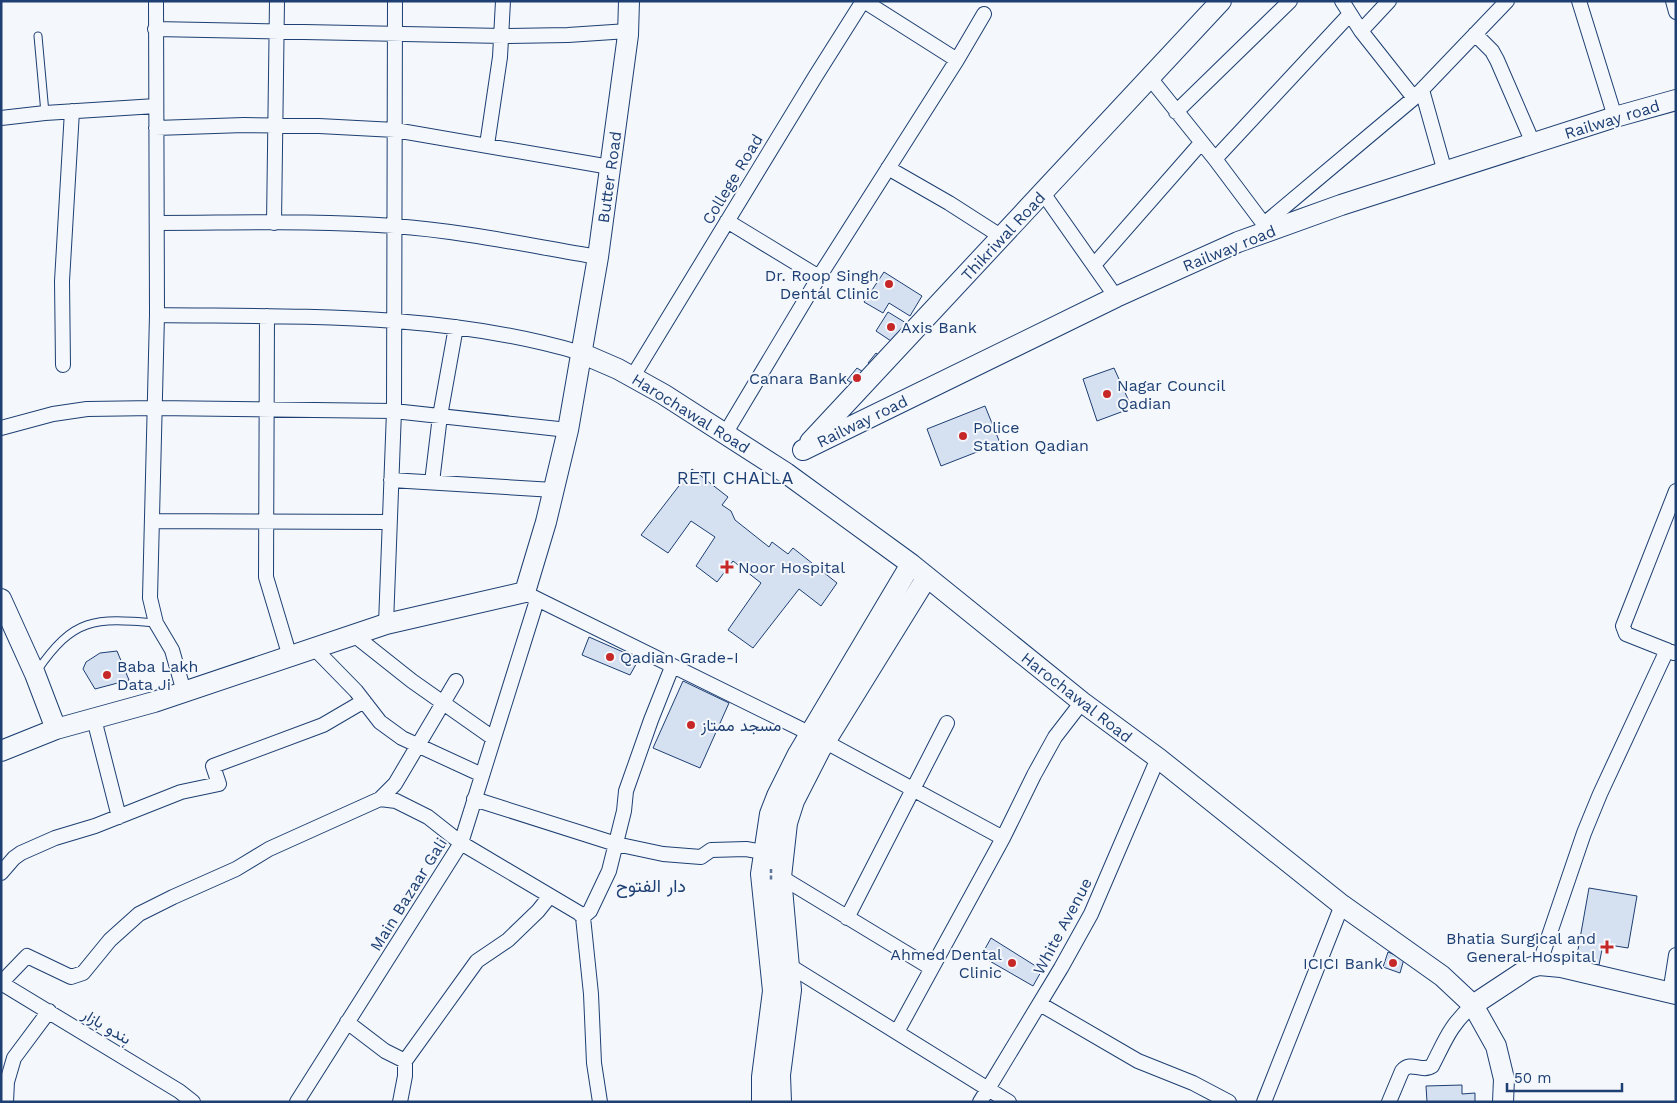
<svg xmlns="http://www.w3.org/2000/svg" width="1677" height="1103" viewBox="0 0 1677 1103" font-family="'Work Sans',Vazirmatn,sans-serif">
  <rect width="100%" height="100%" fill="#f4f7fb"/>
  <path fill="#d5e0f0" stroke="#1d3f73" d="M884,272L922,296L910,316L889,303L883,313L864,302Z
    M888,312L906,323L894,343L876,331Z
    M876,353L883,359L876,369L868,363Z
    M857,368L868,375L858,387L847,380Z
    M1114,368L1132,408L1097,421L1083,379Z
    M985,406L1000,443L941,466L927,429Z
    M692,469L728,497L722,505L731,511L735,520L769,547L772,542L788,554L793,548L837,583L821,606L799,589L753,648L728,630L761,583L733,561L717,582L696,566L715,537L691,521L668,553L641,535Z
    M589,637L639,659L630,675L582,655Z
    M117,651L129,680L95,689L83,669L86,662L100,653Z
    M683,681L729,703L700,768L653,748Z
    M1589,888L1637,896L1628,948L1603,944L1599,965L1576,961Z
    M991,938L1042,970L1033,986L981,956Z
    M1388,952L1404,959L1400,973L1383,967Z
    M1462,1085V1094L1475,1093V1102H1427L1426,1086Z"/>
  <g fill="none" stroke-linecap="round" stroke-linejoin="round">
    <defs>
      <path id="lane" d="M38,36L45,113
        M37,671C74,617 94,618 156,623"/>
      <path id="street" d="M156,1L157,315L150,598L156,623L172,650L184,692
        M864,1L957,60
        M1342,1L1361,31L1414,98
        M1579,1L1615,117
        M1673,1L1676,12
        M155,29L503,36L568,35L628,31
        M1361,31L1389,1
        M1475,34L1492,51L1497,60L1533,143
        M1150,78L1215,159L1269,231
        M1422,90L1445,172
        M1176,112L1290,1
        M1,118L45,113L156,106
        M156,128L244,125L319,126L395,130L610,167
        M487,145L500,57L503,1
        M1215,159L1350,14
        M888,168L949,203L1002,237
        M1043,193L1116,297
        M727,221L819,277
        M158,223C237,223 316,220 394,226C463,231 531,246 598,257
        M274,223L277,1
        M1264,224L1414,98L1507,1
        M1094,265L1201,143
        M157,315C299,317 443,312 581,353
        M267,316L266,577L290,657
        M63,365L62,281L72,111
        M633,376L815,77L863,1
        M1,428L53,414L87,409L155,408L394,411L568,430
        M725,434L819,277L957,60L984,14
        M391,480L554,490
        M432,482L440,416L456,327
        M152,521L390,522
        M529,595L811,734L1003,838
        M386,624L394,411L395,1
        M354,635L412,681L493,738
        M315,649L356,691L380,722L402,738L482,775
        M1674,653L1626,634L1623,626L1676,491
        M94,719L119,817
        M380,799L395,784L456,681
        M474,799L616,844L663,854L701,857L711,850L746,849L763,852
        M1,873L14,858L21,853L55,838L95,826L181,792L219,784L213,766L323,725L364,701
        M775,875L781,877L931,968
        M583,917L590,911L609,871L624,811L626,791L651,720L672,667
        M847,918L947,723
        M1539,965L1584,833L1600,794L1667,650
        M790,966L1009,1102
        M1,983L27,956L71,977L83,973L110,940L139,914L173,897L236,869L269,849L380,799L396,801L428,817L461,843L579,913L583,917L591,994L594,1063L600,1102
        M1,983L179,1091L193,1102
        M1670,993L1676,955
        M1040,1004L1138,1061L1193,1083L1229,1102
        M347,1022L385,1051L405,1061V1076L400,1102
        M897,1032L1003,838L1034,775L1055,737L1082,702
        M405,1061L477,961L508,940L538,911L550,896
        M6,1102L7,1082L14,1058L49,1011
        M297,1102L461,843L537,600
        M980,1102L1061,968L1091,914L1158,758
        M1264,1102L1342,905
        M1389,1102L1402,1071C1411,1060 1421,1073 1432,1066C1445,1041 1450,1025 1473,1005"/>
      <path id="secondary" d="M581,353L618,369L663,394L786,473L911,564L1082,702L1158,758L1342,905L1442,976L1473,1005L1496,1046L1504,1079L1503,1102
        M810,442L1221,1
        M803,450L1116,297L1238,242L1341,205L1615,117L1676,100
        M1,599L35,674L56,729
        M1,751L56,729L154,702L386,624L525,592L546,522L568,430L598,257L628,35L629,1
        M1473,1005L1529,968L1539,965L1561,967L1676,994
        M762,1102V1077L773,991L761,874L770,814L777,796L798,754L911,564
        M781,1102L780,1075L791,990L781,877L787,823L794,801L820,750L927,577"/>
    </defs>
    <use href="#lane" stroke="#1d3f73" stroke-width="9"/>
    <use href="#street" stroke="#1d3f73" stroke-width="16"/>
    <use href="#secondary" stroke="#1d3f73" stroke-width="22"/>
    <use href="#lane" stroke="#f4f7fb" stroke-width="7"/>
    <use href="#street" stroke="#f4f7fb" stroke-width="14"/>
    <use href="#secondary" stroke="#f4f7fb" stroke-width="20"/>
    <path stroke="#5e769c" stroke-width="2.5" stroke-dasharray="4 2.5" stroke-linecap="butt" d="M771,869V881"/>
  </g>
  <g fill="#c62828" stroke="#f4f7fb" stroke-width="2">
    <circle cx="889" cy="284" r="5"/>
    <circle cx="891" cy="327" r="5"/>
    <circle cx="857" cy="378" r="5"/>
    <circle cx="1107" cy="394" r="5"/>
    <circle cx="963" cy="436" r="5"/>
    <path d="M724.5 559.5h5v5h5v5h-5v5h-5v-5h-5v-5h5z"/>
    <circle cx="610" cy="657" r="5"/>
    <circle cx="107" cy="675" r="5"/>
    <circle cx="691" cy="725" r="5"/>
    <path d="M1604.5 939.5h5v5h5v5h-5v5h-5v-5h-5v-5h5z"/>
    <circle cx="1012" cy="963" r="5"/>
    <circle cx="1393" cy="963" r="5"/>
  </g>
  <g text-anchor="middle" stroke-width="4" stroke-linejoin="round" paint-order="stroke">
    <g font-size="16" fill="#1d3f73" stroke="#f4f7fb">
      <text transform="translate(1612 119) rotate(-17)" y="6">Railway road</text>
      <text transform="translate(609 177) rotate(-82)" y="6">Butter Road</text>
      <text transform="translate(732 179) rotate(-59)" y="6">College Road</text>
      <text transform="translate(1003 236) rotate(-47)" y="6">Thikriwal Road</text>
      <text transform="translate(1229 248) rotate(-22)" y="6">Railway road</text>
      <text transform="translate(691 413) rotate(32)" y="6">Harochawal Road</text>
      <text transform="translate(862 421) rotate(-26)" y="6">Railway road</text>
      <text transform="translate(1077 697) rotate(38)" y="6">Harochawal Road</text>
      <text transform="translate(408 894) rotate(-58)" y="6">Main Bazaar Gali</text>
      <text transform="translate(1062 926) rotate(-62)" y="6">White Avenue</text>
      <text transform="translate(107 1026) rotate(31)" y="6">ہندو بازار</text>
    </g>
    <g font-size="16" fill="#1d3f73" stroke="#f4f7fb" text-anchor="start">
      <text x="879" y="281" text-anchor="end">Dr. Roop Singh<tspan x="879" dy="18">Dental Clinic</tspan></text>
      <text x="901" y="333">Axis Bank</text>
      <text x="847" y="384" text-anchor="end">Canara Bank</text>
      <text x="1117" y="391">Nagar Council<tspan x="1117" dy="18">Qadian</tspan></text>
      <text x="973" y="433">Police<tspan x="973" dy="18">Station Qadian</tspan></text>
      <text x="738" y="573">Noor Hospital</text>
      <text x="620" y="663">Qadian Grade-I</text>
      <text x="117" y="672">Baba Lakh<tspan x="117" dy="18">Data Ji</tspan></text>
      <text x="701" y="731">مسجد ممتاز</text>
      <text x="1596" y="944" text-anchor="end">Bhatia Surgical and<tspan x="1596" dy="18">General Hospital</tspan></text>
      <text x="1002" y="960" text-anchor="end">Ahmed Dental<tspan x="1002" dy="18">Clinic</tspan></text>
      <text x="1383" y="969" text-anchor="end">ICICI Bank</text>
    </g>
    <g font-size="18" fill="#1d3f73" stroke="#f4f7fb">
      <text x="735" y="484">RETI CHALLA</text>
      <text x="651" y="892">دار الفتوح</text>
    </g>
  </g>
  <rect width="1677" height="1103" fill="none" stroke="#1d3f73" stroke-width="5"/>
  <path d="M1507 1083v8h115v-8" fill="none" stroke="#1d3f73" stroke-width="2.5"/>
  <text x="1514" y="1083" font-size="15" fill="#1d3f73" stroke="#f4f7fb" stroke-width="4" paint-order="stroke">50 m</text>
</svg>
